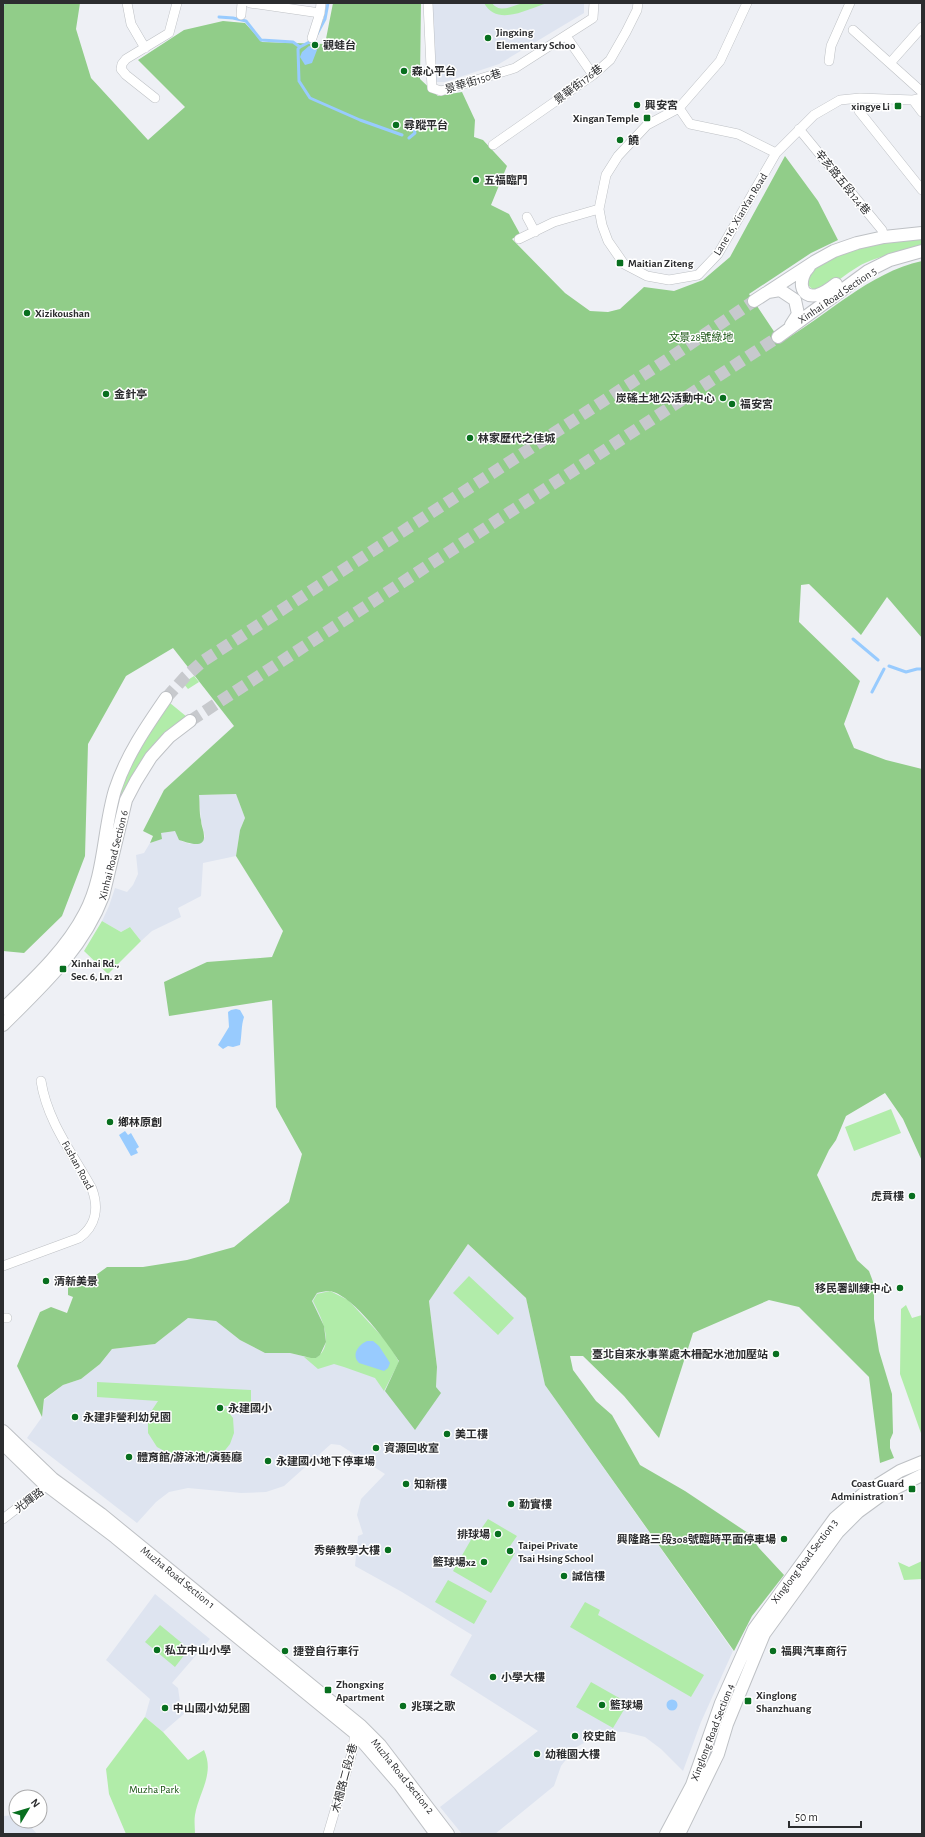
<svg xmlns="http://www.w3.org/2000/svg" width="925" height="1837" viewBox="0 0 925 1837" font-family="'Alegreya Sans','Noto Sans TC',sans-serif">
  <rect width="100%" height="100%" fill="#eef0f5"/>
  <path fill="#dee4f0" d="M432,3H584V13L499,64L445,82H436Z
    M236,794L245,818L240,830L236,856L203,863L201,896L178,908L181,917L152,931L141,941L130,927L121,932L102,921L109,906L115,888L127,892L133,885L138,874L136,855L144,853L150,843L161,839V833L175,830L179,840L190,844L205,837L201,820L199,795Z
    M468,1244L526,1298L545,1385L733,1651L701,1722L683,1771L661,1749L645,1737L625,1732L605,1731L575,1748L561,1766L554,1786L495,1834H462L440,1807L538,1731L450,1675L472,1635L402,1592L355,1566L358,1536L363,1534L357,1515L361,1499L385,1474L340,1445L331,1444L284,1486L266,1492L241,1493L188,1488L169,1492L156,1502L137,1523L27,1438L42,1417L44,1400L63,1385L81,1379L100,1364L112,1349L155,1344L188,1318L216,1321L240,1340L265,1353H290L311,1358L321,1355L326,1342L324,1326L312,1301L317,1293L330,1291L349,1300L388,1343L399,1361L385,1391L436,1387L437,1367L429,1301Z
    M155,1594L210,1639L172,1683L178,1688L180,1702L185,1713L163,1732L145,1717L150,1699L106,1660Z
    M16,1815V1821H26L37,1834H3V1816Z"/>
  <path fill="#b1eca9" d="M484,3H492C501,15 514,4 525,3C532,3 540,3 547,3C528,9 497,27 484,3Z
    M922,239V247C903,251 883,255 865,263C847,271 833,289 813,290L807,284L809,271L840,254L877,243Z
    M194,676L199,682L188,689L183,683Z
    M170,703L187,717C146,748 132,768 115,817C122,773 144,739 170,703Z
    M102,921L121,932L130,927L141,941L108,974L84,951Z
    M891,1109L901,1133L854,1151L845,1127Z
    M469,1276L514,1318L498,1335L453,1293Z
    M330,1291L348,1300L388,1343L399,1362L384,1391L375,1378L344,1367L334,1364L318,1369L304,1357L316,1358C336,1345 321,1317 313,1301L317,1294Z
    M906,1305L912,1318L922,1315V1436L900,1374L901,1309Z
    M97,1382L251,1390V1405L224,1406L233,1418L234,1433L230,1444L222,1454L215,1458L175,1457L157,1447L148,1433V1416L158,1401L97,1397Z
    M488,1519L517,1536L508,1549L515,1553L491,1593L453,1571L476,1531L479,1532Z
    M922,1561V1579L904,1580L898,1562L909,1567Z
    M448,1580L487,1601L474,1624L435,1602Z
    M585,1602L600,1610L598,1615L704,1675L691,1697L570,1627Z
    M160,1625L189,1649L175,1667L145,1642Z
    M591,1682L628,1703L613,1728L576,1707Z
    M145,1717L163,1732L188,1760L204,1750C215,1774 199,1792 195,1815C194,1821 195,1828 195,1834H126L109,1794L106,1769Z"/>
  <path fill="#91cd89" d="M3,3H80L76,29L91,78L148,140L185,107L138,60L184,30L223,21L245,23L262,42L325,44L333,3H421L420,79L438,96L462,92L475,120L474,137L483,140L507,166L491,205L509,214L520,234L512,239L565,293L590,311L608,312L620,309L644,287L674,291L703,280L730,257L785,156L818,201L838,240L811,253L749,294L781,342C828,315 868,273 922,261V638L887,597L861,635L809,584L801,585L799,622L860,681L844,724L854,748L886,760L922,769V1161L903,1119L885,1093L846,1116L836,1140L829,1150L817,1175L857,1260L869,1271L872,1279L874,1285V1319L879,1351L892,1394L893,1433L890,1440V1448L894,1458L880,1463L869,1377L799,1307L769,1300L693,1333L659,1438L624,1396L583,1356H570L573,1370L596,1401L612,1415L640,1465L685,1491L748,1533L759,1548L784,1575L752,1616L734,1651L545,1385L526,1298L468,1244L429,1301L437,1367L436,1387L441,1393L415,1430L385,1391L399,1361C388,1343 351,1293 329,1291C325,1291 321,1292 317,1293L312,1301L324,1326L326,1342L320,1355L316,1358H311L290,1353H265L240,1340L216,1321L188,1318L155,1344L112,1349L100,1364L81,1379L63,1385L44,1399L42,1417L17,1366L40,1312L51,1307L67,1313L73,1297L68,1295V1287L70,1283L75,1280L96,1275L107,1267H143L187,1260L234,1247L289,1202L302,1154L276,1107L272,1000L169,1016L164,982L207,962L272,957L283,931L236,856L240,830L245,818L236,794L199,795C200,803 199,812 201,820C201,825 204,831 204,836C205,850 186,842 179,840L175,831L161,833L162,839L150,843L153,836L143,831L164,790L234,726L173,648L126,676L88,744L85,856L62,916L24,953L3,951Z"/>
  <path fill="#98cbfe" d="M309,46L315,47L317,50L312,63L305,65L300,57L302,52Z
    M236,1009L240,1010L244,1017C241,1026 242,1035 240,1045L233,1047L228,1046L223,1049L218,1045L229,1027L228,1012L231,1010Z
    M125,1131L128,1135L131,1133L139,1147L136,1149L138,1153L131,1156L119,1135Z
    M367,1341H373L379,1346L390,1363L388,1368L384,1371L359,1363C351,1355 358,1345 367,1341Z
    M666.5 1705a5.5 5.5 0 1 1 11 0a5.5 5.5 0 1 1-11 0Z"/>
  <g fill="none" stroke-linecap="round" stroke-linejoin="round">
    <path stroke="#98cbfe" stroke-width="3" d="M3,5V3
      M219,17L233,18L246,21L261,40L293,42L300,47L313,40
      M317,34L325,19L328,3
      M300,47L298,49L299,81L310,98L360,120L402,135
      M409,138L415,133L411,119
      M853,639L878,660
      M889,666L906,672L917,669H922
      M872,692L884,669"/>
    <path stroke="#c7c9cd" stroke-width="12" stroke-dasharray="12 6" stroke-linecap="butt" d="M166,698L185,677L203,661L668,359L754,301
      M190,721L778,337"/>
    <defs>
      <path id="minor" d="M127,3L131,24L145,48
        M250,3L320,13
        M428,3L432,88L441,91L515,68L593,18L594,3
        M747,3L720,61L679,108L647,125L618,156L606,175L599,209L602,225L608,241L624,264L647,276L669,280L698,275L718,254L776,153L814,115L840,100L860,98L913,100L922,98
        M241,15L242,3
        M853,30L922,92
        M566,36L593,75
        M312,38L320,13L321,3
        M829,61L831,46L850,3
        M891,62L922,27
        M155,98L126,75L121,69L122,64L126,59L169,33L177,3
        M913,100L922,112
        M679,108L690,124L738,134L776,153
        M859,111L922,190
        M799,129L882,230L884,237
        M493,145L593,75L610,60L626,32L637,10L638,3
        M527,217L535,232
        M519,239L554,222L599,209
        M3,1266L79,1238C96,1226 99,1208 92,1189C73,1154 47,1121 41,1081
        M3,1318H7
        M3,1519L51,1482
        M328,1834L353,1749L355,1730"/>
      <path id="secondary" d="M809,267C798,278 799,299 817,295C825,293 831,288 836,284
        M768,292L780,290L795,300L798,314L791,325
        M754,301L814,262L834,251L857,243L884,237L922,233
        M778,337L868,271L890,260L922,251
        M3,1009C33,980 66,950 85,913C105,875 103,830 115,790C126,756 146,727 166,698
        M3,1025C42,986 83,949 103,896L126,800L136,781L151,757L169,737L190,721
        M3,1431L53,1479L101,1514L361,1726L380,1745L448,1834
        M3,1444L41,1481L115,1537L355,1733L400,1785L436,1834
        M666,1834L692,1785L721,1703L754,1629L835,1518L863,1494L900,1471L922,1462
        M679,1834L718,1754L727,1724L764,1634L838,1532L858,1512L880,1496L922,1475"/>
    </defs>
    <use href="#minor" stroke="#bec1c5" stroke-width="10"/>
    <use href="#secondary" stroke="#bec1c5" stroke-width="14"/>
    <use href="#minor" stroke="#fff" stroke-width="9"/>
    <use href="#secondary" stroke="#fff" stroke-width="12"/>
  </g>
  <g fill="#086f1f" stroke="#fff" stroke-width="1.5">
    <circle cx="488" cy="38" r="4"/>
    <circle cx="315" cy="45" r="4"/>
    <circle cx="404" cy="71" r="4"/>
    <circle cx="637" cy="105" r="4"/>
    <rect x="894" y="102" width="8" height="8" rx="2"/>
    <rect x="643" y="114" width="8" height="8" rx="2"/>
    <circle cx="396" cy="125" r="4"/>
    <circle cx="620" cy="140" r="4"/>
    <circle cx="476" cy="180" r="4"/>
    <rect x="616" y="259" width="8" height="8" rx="2"/>
    <circle cx="27" cy="313" r="4"/>
    <circle cx="106" cy="394" r="4"/>
    <circle cx="723" cy="398" r="4"/>
    <circle cx="732" cy="404" r="4"/>
    <circle cx="470" cy="438" r="4"/>
    <rect x="59" y="965" width="8" height="8" rx="2"/>
    <circle cx="110" cy="1122" r="4"/>
    <circle cx="912" cy="1196" r="4"/>
    <circle cx="46" cy="1281" r="4"/>
    <circle cx="900" cy="1288" r="4"/>
    <circle cx="776" cy="1354" r="4"/>
    <circle cx="220" cy="1408" r="4"/>
    <circle cx="75" cy="1417" r="4"/>
    <circle cx="447" cy="1434" r="4"/>
    <circle cx="376" cy="1448" r="4"/>
    <circle cx="129" cy="1457" r="4"/>
    <circle cx="268" cy="1461" r="4"/>
    <circle cx="406" cy="1484" r="4"/>
    <rect x="908" y="1485" width="8" height="8" rx="2"/>
    <circle cx="511" cy="1504" r="4"/>
    <circle cx="498" cy="1534" r="4"/>
    <circle cx="784" cy="1539" r="4"/>
    <circle cx="388" cy="1550" r="4"/>
    <circle cx="510" cy="1551" r="4"/>
    <circle cx="484" cy="1562" r="4"/>
    <circle cx="564" cy="1576" r="4"/>
    <circle cx="157" cy="1650" r="4"/>
    <circle cx="285" cy="1651" r="4"/>
    <circle cx="773" cy="1651" r="4"/>
    <circle cx="493" cy="1677" r="4"/>
    <rect x="324" y="1686" width="8" height="8" rx="2"/>
    <rect x="744" y="1697" width="8" height="8" rx="2"/>
    <circle cx="602" cy="1705" r="4"/>
    <circle cx="403" cy="1706" r="4"/>
    <circle cx="165" cy="1708" r="4"/>
    <circle cx="575" cy="1736" r="4"/>
    <circle cx="537" cy="1754" r="4"/>
  </g>
  <g text-anchor="middle" stroke-width="3" stroke-linejoin="round" paint-order="stroke">
    <g font-size="11" font-weight="bold" fill="#2c2d2f" stroke="#fff" text-anchor="start">
      <text x="496" y="36">Jingxing<tspan x="496" dy="13">Elementary Schoo</tspan></text>
      <text x="323" y="49">觀蛙台</text>
      <text x="412" y="75">森心平台</text>
      <text x="645" y="109">興安宮</text>
      <text x="890" y="110" text-anchor="end">xingye Li</text>
      <text x="639" y="122" text-anchor="end">Xingan Temple</text>
      <text x="404" y="129">尋蹤平台</text>
      <text x="628" y="144">饒</text>
      <text x="484" y="184">五福臨門</text>
      <text x="628" y="267">Maitian Ziteng</text>
      <text x="35" y="317">Xizikoushan</text>
      <text x="114" y="398">金針亭</text>
      <text x="715" y="402" text-anchor="end">炭磘土地公活動中心</text>
      <text x="740" y="408">福安宮</text>
      <text x="478" y="442">林家歷代之佳城</text>
      <text x="71" y="967">Xinhai Rd.,<tspan x="71" dy="13">Sec. 6, Ln. 21</tspan></text>
      <text x="118" y="1126">鄉林原創</text>
      <text x="904" y="1200" text-anchor="end">虎賁樓</text>
      <text x="54" y="1285">清新美景</text>
      <text x="892" y="1292" text-anchor="end">移民署訓練中心</text>
      <text x="768" y="1358" text-anchor="end">臺北自來水事業處木柵配水池加壓站</text>
      <text x="228" y="1412">永建國小</text>
      <text x="83" y="1421">永建非營利幼兒園</text>
      <text x="455" y="1438">美工樓</text>
      <text x="384" y="1452">資源回收室</text>
      <text x="137" y="1461">體育館/游泳池/演藝廳</text>
      <text x="276" y="1465">永建國小地下停車場</text>
      <text x="904" y="1487" text-anchor="end">Coast Guard<tspan x="904" dy="13">Administration 1</tspan></text>
      <text x="414" y="1488">知新樓</text>
      <text x="519" y="1508">勤實樓</text>
      <text x="490" y="1538" text-anchor="end">排球場</text>
      <text x="776" y="1543" text-anchor="end">興隆路三段308號臨時平面停車場</text>
      <text x="518" y="1549">Taipei Private<tspan x="518" dy="13">Tsai Hsing School</tspan></text>
      <text x="380" y="1554" text-anchor="end">秀榮教學大樓</text>
      <text x="476" y="1566" text-anchor="end">籃球場x2</text>
      <text x="572" y="1580">誠信樓</text>
      <text x="165" y="1654">私立中山小學</text>
      <text x="293" y="1655">捷登自行車行</text>
      <text x="781" y="1655">福興汽車商行</text>
      <text x="501" y="1681">小學大樓</text>
      <text x="336" y="1688">Zhongxing<tspan x="336" dy="13">Apartment</tspan></text>
      <text x="756" y="1699">Xinglong<tspan x="756" dy="13">Shanzhuang</tspan></text>
      <text x="610" y="1709">籃球場</text>
      <text x="411" y="1710">兆璞之歌</text>
      <text x="173" y="1712">中山國小幼兒園</text>
      <text x="583" y="1740">校史館</text>
      <text x="545" y="1758">幼稚園大樓</text>
    </g>
    <g font-size="11" fill="#2c2d2f" stroke="#fff">
      <text transform="translate(473 81) rotate(-17)" y="4">景華街150巷</text>
      <text transform="translate(578 84) rotate(-37)" y="4">景華街176巷</text>
      <text transform="translate(843 182) rotate(51)" y="4">辛亥路五段124巷</text>
      <text transform="translate(740 214) rotate(-59)" y="4">Lane 16, XianYan Road</text>
      <text transform="translate(837 295) rotate(-34)" y="4">Xinhai Road Section 5</text>
      <text transform="translate(113 855) rotate(-76)" y="4">Xinhai Road Section 6</text>
      <text transform="translate(78 1165) rotate(61)" y="4">Fushan Road</text>
      <text transform="translate(29 1500) rotate(-37)" y="4">光輝路</text>
      <text transform="translate(804 1561) rotate(-53)" y="4">Xinglong Road Section 3</text>
      <text transform="translate(178 1577) rotate(39)" y="4">Muzha Road Section 1</text>
      <text transform="translate(712 1732) rotate(-69)" y="4">Xinglong Road Section 4</text>
      <text transform="translate(403 1776) rotate(51)" y="4">Muzha Road Section 2</text>
      <text transform="translate(344 1778) rotate(-75)" y="4">木柵路二段2巷</text>
    </g>
    <g font-size="11" fill="#185311" stroke="#fff">
      <text x="701" y="341">文景28號綠地</text>
      <text x="154" y="1793">Muzha Park</text>
    </g>
  </g>
  <rect width="925" height="1837" fill="none" stroke="#2c2d2f" stroke-width="8"/>
  <g transform="translate(28 1809) rotate(52)"><circle r="19" fill="#ffffff" stroke="#ababac"/>
  <path d="M0-3L7 15L0 10L-7 15Z" fill="#086f1f"/>
  <text y="-6" font-size="11" font-weight="bold" text-anchor="middle" fill="#2c2d2f">N</text>
  </g>
  <path d="M789 1821v6h72v-6" fill="none" stroke="#2c2d2f" stroke-width="2"/>
  <text x="795" y="1821" font-size="12" fill="#2c2d2f" stroke="#ffffff" stroke-width="3" paint-order="stroke">50 m</text>
</svg>
